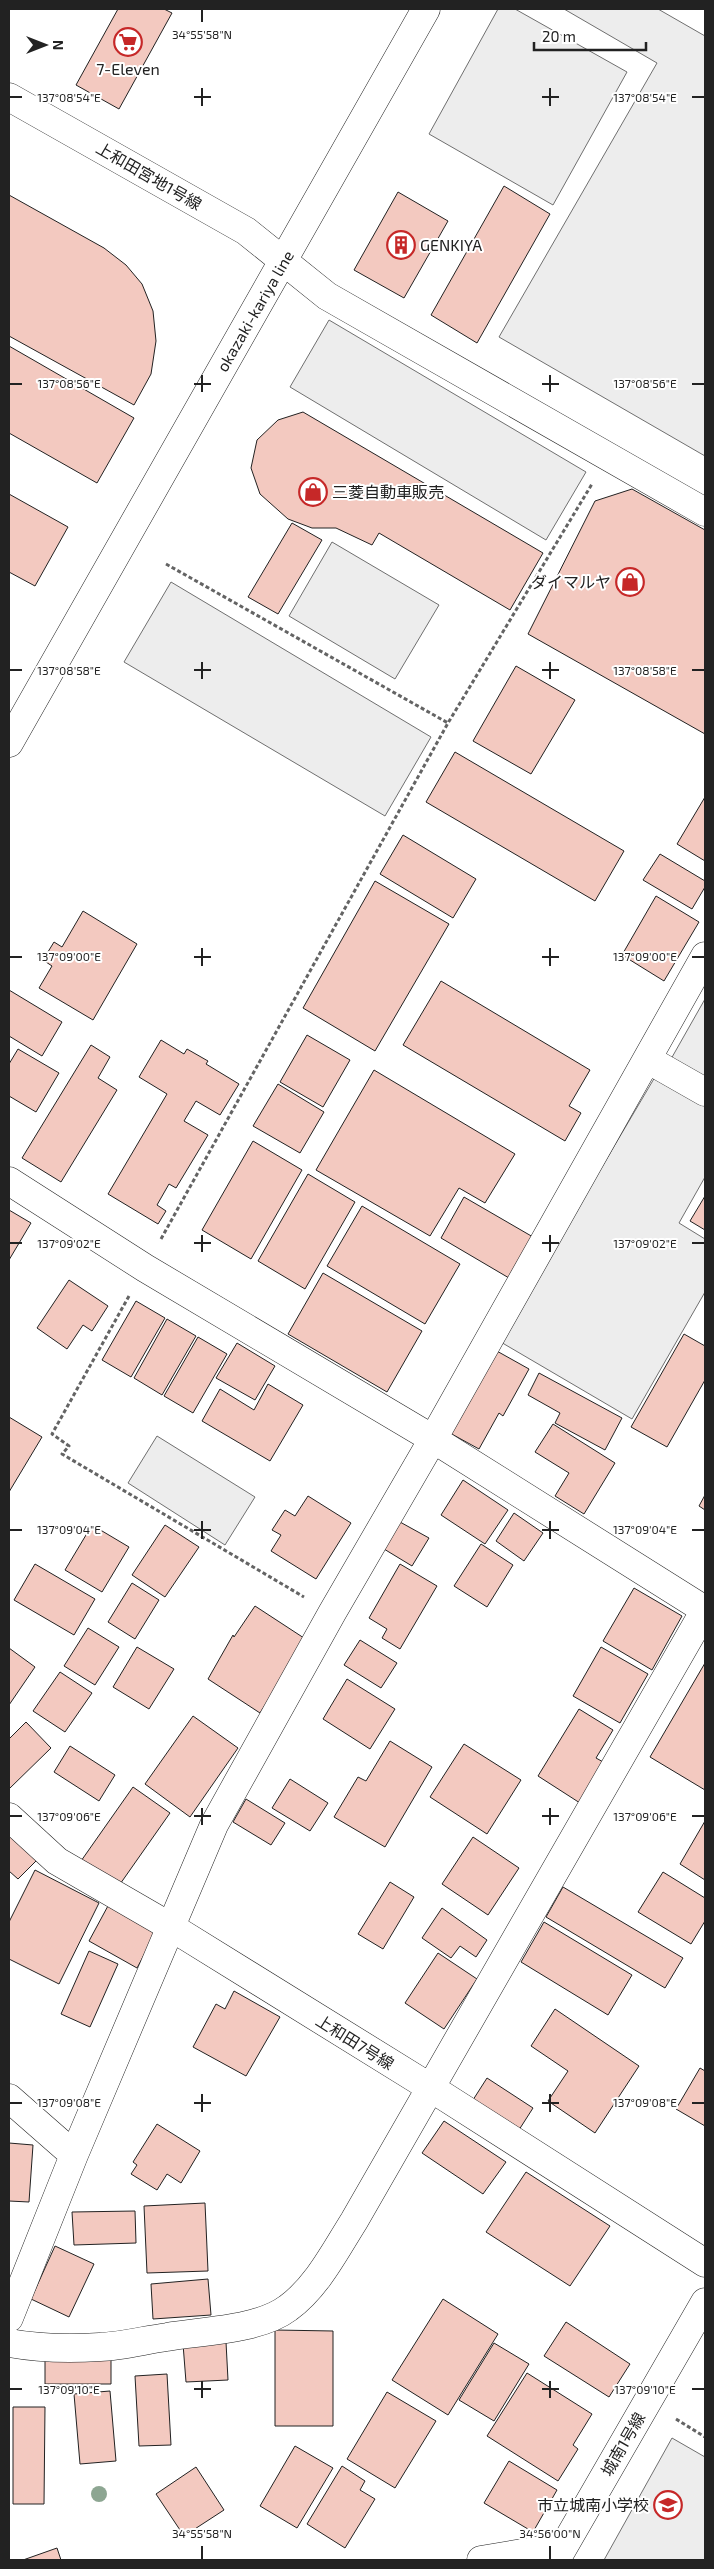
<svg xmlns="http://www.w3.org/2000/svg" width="714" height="2569" viewBox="0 0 714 2569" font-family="'Exo 2','Noto Sans JP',sans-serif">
  <rect width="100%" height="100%" fill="#fff"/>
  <path fill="#ededed" stroke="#6f6f6f" d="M498,9H515L627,72L553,205L429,134Z
    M564,9H658L705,36V456L499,337L657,63Z
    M329,320L586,472L546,540L290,387Z
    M332,542L439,605L395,679L289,616Z
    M171,582L431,737L385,816L124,662Z
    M705,999V1079L671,1059Z
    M655,1077L705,1106V1177L679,1223L705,1239V1292L632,1419L499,1341Z
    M157,1436L255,1497L225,1545L128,1483Z
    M672,2438L705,2457V2560H604Z"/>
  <path fill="#f3c9c0" stroke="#222" d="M118,9H164L172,13L119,109L76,85Z
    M504,186L550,214L477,343L431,315Z
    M398,192L448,221L404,298L354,270Z
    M9,195L104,248L126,265L142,284L153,311L156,341L151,374L134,405L9,336Z
    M9,346L134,418L97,483L9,433Z
    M303,412L543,553L510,610L379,533L372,545L336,528H312L288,519L260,494L251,468L257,440L278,420Z
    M632,489L705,530V734L528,634L595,501Z
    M9,494L68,527L35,586L9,572Z
    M292,523L322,540L278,614L248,597Z
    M516,666L575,700L531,774L473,741Z
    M455,752L624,851L595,901L426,802Z
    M705,797V861L677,844Z
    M403,835L476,879L453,918L380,874Z
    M660,854L705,881V887L692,909L643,880Z
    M375,881L449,924L375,1051L303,1008Z
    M656,896L699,922L664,981L622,955Z
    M83,911L137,944L93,1020L39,988L52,966L43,960L54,942L62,947Z
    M441,981L590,1070L569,1106L581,1113L565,1141L403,1045Z
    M9,990L62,1022L42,1056L9,1036Z
    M307,1035L350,1060L323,1107L280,1082Z
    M161,1040L184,1054L187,1049L208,1061L206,1064L239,1084L220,1115L196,1101L184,1121L208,1135L176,1188L169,1184L157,1205L166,1211L158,1224L108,1194L167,1094L139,1077Z
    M91,1045L110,1057L98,1078L117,1090L61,1182L22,1158Z
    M18,1049L59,1073L36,1112L9,1096V1064Z
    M374,1070L515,1154L485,1203L459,1188L430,1236L316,1170Z
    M278,1084L324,1112L300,1153L253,1126Z
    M253,1141L302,1170L251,1259L202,1230Z
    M308,1174L355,1202L305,1289L258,1261Z
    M705,1196V1230L690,1221Z
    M464,1197L533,1237L509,1278L441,1238Z
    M362,1206L460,1264L425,1324L327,1266Z
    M9,1210L31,1223L9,1260Z
    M323,1273L422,1331L387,1392L288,1334Z
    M69,1280L108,1306L92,1331L83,1325L67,1349L37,1328Z
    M136,1301L165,1318L131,1377L102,1360Z
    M167,1319L196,1336L162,1395L134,1378Z
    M684,1334L705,1346V1380L667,1447L631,1427Z
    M198,1337L227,1354L193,1413L164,1396Z
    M237,1343L275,1366L255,1400L216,1378Z
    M495,1350L529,1369L503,1416L499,1413L479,1449L448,1432Z
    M539,1373L622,1418L605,1450L555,1423L560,1413L528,1395Z
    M268,1384L303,1405L270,1461L202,1421L220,1389L254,1410Z
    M9,1417L42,1437L9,1492Z
    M553,1424L615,1463L584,1514L555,1496L569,1473L535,1452Z
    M463,1480L508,1510L485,1544L441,1515Z
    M705,1495V1510L699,1506Z
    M308,1496L351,1523L316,1579L271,1551L281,1535L272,1530L285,1510L295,1516Z
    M514,1513L543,1533L524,1561L496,1541Z
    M400,1522L429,1538L412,1566L384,1549Z
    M92,1525L129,1547L102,1592L65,1570Z
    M165,1525L199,1547L165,1597L132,1575Z
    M481,1544L513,1565L487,1607L454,1586Z
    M35,1564L95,1599L74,1635L14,1600Z
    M400,1564L437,1586L400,1649L382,1638L387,1629L369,1618Z
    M132,1583L159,1600L135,1639L108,1622Z
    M634,1588L682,1616L652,1670L603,1641Z
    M255,1606L307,1640L260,1713L208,1679L233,1635L234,1637Z
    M88,1628L119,1647L95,1685L64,1666Z
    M360,1640L397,1663L381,1688L344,1665Z
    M137,1647L174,1669L149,1709L113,1687Z
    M601,1647L648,1674L620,1723L573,1696Z
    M9,1648L35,1667L9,1705Z
    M705,1663V1790L650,1757Z
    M60,1672L92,1693L65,1732L33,1711Z
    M347,1679L395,1709L370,1749L323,1719Z
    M579,1709L613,1730L596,1758L605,1763L580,1803L538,1776Z
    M193,1716L238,1748L190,1817L145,1784Z
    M26,1722L51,1748L9,1789V1739Z
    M390,1741L432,1767L385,1847L334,1817L358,1777L366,1781Z
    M464,1744L521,1780L487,1834L430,1797Z
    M70,1746L115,1775L99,1801L54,1772Z
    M290,1779L328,1803L310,1831L272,1808Z
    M133,1787L170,1813L118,1887L81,1861Z
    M246,1799L285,1823L271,1845L233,1822Z
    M705,1821V1880L680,1864Z
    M9,1828L40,1857L18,1879L9,1871Z
    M473,1837L519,1868L488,1915L442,1884Z
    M35,1870L99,1903L59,1984L9,1959V1922Z
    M663,1872L705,1898V1921L691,1944L638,1912Z
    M390,1882L414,1897L383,1949L358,1934Z
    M563,1887L683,1958L665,1988L546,1917Z
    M109,1904L157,1931L137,1968L89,1941Z
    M442,1908L487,1940L476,1957L460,1946L451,1958L422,1938Z
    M544,1922L632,1975L608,2015L521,1962Z
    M89,1951L118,1964L90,2027L61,2014Z
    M438,1953L477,1979L444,2029L405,2003Z
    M234,1991L280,2017L246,2076L193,2047L216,2004L225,2009Z
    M555,2009L639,2066L595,2133L548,2101L568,2071L531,2046Z
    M700,2068L705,2071V2126L676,2109Z
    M487,2078L533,2108L517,2133L471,2103Z
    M444,2121L506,2162L483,2194L422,2153Z
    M157,2124L200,2151L181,2183L167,2174L157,2190L131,2174L137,2165L133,2162Z
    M9,2143L33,2145L29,2202L9,2201Z
    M526,2172L610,2226L570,2286L486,2232Z
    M205,2203L208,2271L147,2273L144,2206Z
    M135,2211L136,2243L74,2245L72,2212Z
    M55,2246L94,2264L69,2317L31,2299Z
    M208,2279L211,2315L153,2319L151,2284Z
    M443,2299L498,2334L448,2415L392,2380Z
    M566,2322L630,2364L609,2397L544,2356Z
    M275,2330L333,2331V2426H275Z
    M226,2342L228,2380L186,2382L183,2344Z
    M494,2343L529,2364L494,2421L459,2400Z
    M45,2358H111V2384H45Z
    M527,2373L592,2414L573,2445L578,2449L558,2481L487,2436Z
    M167,2374L171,2445L139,2446L135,2376Z
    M110,2391L116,2461L80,2464L74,2394Z
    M387,2392L436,2421L395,2488L347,2459Z
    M13,2407H45L44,2504H13Z
    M295,2446L333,2468L297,2528L260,2506Z
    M509,2461L557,2490L533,2532L484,2503Z
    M342,2466L365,2481L360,2490L375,2499L345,2548L307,2524Z
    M196,2467L224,2510L184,2536L156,2494Z
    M57,2548L61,2560H23Z"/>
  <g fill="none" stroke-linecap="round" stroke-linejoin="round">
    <defs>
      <path id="minor" d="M9,97L246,231L327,296L705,512
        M647,1059L705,1092
        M9,1181L145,1268L433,1439L705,1610
        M9,1817L57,1861L171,1927L431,2088L705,2263
        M9,2098L74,2155
        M9,2318L74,2155L214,1825L332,1613L433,1439L705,956
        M9,2343C37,2348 70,2349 100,2347C122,2346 145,2340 167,2337C202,2331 259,2330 288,2308C317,2287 335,2251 354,2221L705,1610
        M481,2560L564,2546
        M556,2560L705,2302"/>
      <path id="major" d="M9,743L426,9"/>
    </defs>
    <use href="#minor" stroke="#222" stroke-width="29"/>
    <use href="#major" stroke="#222" stroke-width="29"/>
    <path stroke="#646464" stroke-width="3" stroke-dasharray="4 2.5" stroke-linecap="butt" d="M166,564L448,723
      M161,1239L448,723L592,484
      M129,1296L52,1434L69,1446L62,1454L304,1597
      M676,2419L705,2437"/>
    <use href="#minor" stroke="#fff" stroke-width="28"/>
    <use href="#major" stroke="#fff" stroke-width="28"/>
  </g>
  <circle fill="#8da692" cx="99" cy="2494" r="8"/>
  <path fill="none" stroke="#222" stroke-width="2" d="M202,10V22M202,88V106M550,88V106M10,97H22M194,97H211M542,97H559M692,97H704M202,375V392M550,375V392M10,384H22M194,384H211M542,384H559M692,384H704M202,662V679M550,662V679M10,670H22M194,670H211M542,670H559M692,670H704M202,948V966M550,948V966M10,957H22M194,957H211M542,957H559M692,957H704M202,1235V1252M550,1235V1252M10,1243H22M194,1243H211M542,1243H559M692,1243H704M202,1521V1539M550,1521V1539M10,1530H22M194,1530H211M542,1530H559M692,1530H704M202,1808V1825M550,1808V1825M10,1816H22M194,1816H211M542,1816H559M692,1816H704M202,2094V2112M550,2094V2112M10,2103H22M194,2103H211M542,2103H559M692,2103H704M202,2381V2398M550,2381V2398M10,2389H22M194,2389H211M542,2389H559M692,2389H704M202,2546V2559M550,2546V2559"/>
  <defs>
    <symbol id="supermarket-ring" viewBox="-11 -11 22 22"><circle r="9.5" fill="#fff" stroke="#c62828" stroke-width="1.5"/><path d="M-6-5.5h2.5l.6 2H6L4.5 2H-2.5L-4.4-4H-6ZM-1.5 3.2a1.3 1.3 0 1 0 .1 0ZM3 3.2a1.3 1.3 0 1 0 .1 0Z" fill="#c62828"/></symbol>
    <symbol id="building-ring" viewBox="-11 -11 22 22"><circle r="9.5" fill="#fff" stroke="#c62828" stroke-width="1.5"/><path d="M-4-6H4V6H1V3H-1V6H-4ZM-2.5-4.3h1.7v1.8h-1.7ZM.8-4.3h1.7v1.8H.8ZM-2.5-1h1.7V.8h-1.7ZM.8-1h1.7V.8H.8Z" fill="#c62828"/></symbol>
    <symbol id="shop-ring" viewBox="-11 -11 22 22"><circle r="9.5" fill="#fff" stroke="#c62828" stroke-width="1.5"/><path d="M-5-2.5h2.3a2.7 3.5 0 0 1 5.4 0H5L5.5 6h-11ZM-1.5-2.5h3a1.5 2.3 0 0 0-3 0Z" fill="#c62828"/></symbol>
    <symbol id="school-ring" viewBox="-11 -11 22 22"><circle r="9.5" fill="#fff" stroke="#c62828" stroke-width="1.5"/><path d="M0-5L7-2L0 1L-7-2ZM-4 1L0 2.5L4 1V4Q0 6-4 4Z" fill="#c62828"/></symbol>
  </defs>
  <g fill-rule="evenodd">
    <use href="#supermarket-ring" x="112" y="26" width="32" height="32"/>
    <use href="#building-ring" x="385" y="229" width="32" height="32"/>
    <use href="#shop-ring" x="297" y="476" width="32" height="32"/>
    <use href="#shop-ring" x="614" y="566" width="32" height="32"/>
    <use href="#school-ring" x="652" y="2489" width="32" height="32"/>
  </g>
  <g text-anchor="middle" stroke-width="4" stroke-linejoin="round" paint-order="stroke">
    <g font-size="16" fill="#222" stroke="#fff" text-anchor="start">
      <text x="128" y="75" text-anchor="middle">7-Eleven</text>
      <text x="420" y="251">GENKIYA</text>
      <text x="332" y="498">三菱自動車販売</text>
      <text x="611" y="588" text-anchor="end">ダイマルヤ</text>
      <text x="649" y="2511" text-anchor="end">市立城南小学校</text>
    </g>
    <g font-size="16" fill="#222" stroke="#fff">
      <text transform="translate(149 176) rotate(30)" y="6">上和田宮地1号線</text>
      <text transform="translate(255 311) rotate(-60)" y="6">okazaki-kariya line</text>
      <text transform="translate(355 2042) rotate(32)" y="6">上和田7号線</text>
      <text transform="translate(623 2444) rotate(-60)" y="6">城南1号線</text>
    </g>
  </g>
  <g font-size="12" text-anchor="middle" fill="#222" stroke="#fff" stroke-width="4" stroke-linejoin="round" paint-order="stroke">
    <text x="202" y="39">34°55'58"N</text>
    <text x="645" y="102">137°08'54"E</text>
    <text x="69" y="102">137°08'54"E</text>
    <text x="645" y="388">137°08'56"E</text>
    <text x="69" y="388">137°08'56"E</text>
    <text x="645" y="675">137°08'58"E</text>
    <text x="69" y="675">137°08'58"E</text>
    <text x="69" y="961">137°09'00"E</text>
    <text x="645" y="961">137°09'00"E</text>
    <text x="69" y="1248">137°09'02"E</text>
    <text x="645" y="1248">137°09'02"E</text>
    <text x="645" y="1534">137°09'04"E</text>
    <text x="69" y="1534">137°09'04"E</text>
    <text x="69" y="1821">137°09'06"E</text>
    <text x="645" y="1821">137°09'06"E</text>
    <text x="645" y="2107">137°09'08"E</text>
    <text x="69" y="2107">137°09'08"E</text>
    <text x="645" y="2394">137°09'10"E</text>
    <text x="69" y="2394">137°09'10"E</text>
    <text x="202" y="2538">34°55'58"N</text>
    <text x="550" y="2538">34°56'00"N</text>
  </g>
  <rect width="714" height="2569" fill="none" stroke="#222222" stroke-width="20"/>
  <g transform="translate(45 45) rotate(90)" stroke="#ffffff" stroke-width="4" paint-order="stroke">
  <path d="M0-4L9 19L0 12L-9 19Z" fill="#222222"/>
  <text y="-8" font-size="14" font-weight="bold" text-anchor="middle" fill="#222222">N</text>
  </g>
  <path d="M534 42v8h112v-8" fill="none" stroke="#222222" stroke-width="2.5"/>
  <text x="542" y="42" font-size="15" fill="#222222" stroke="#ffffff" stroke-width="4" paint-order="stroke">20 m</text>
</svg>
